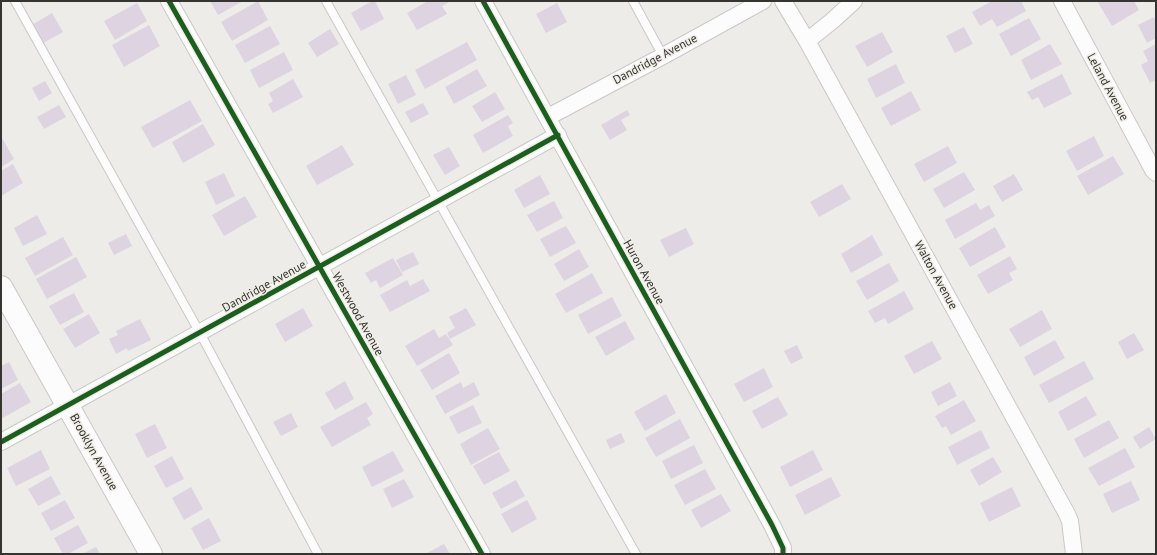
<svg xmlns="http://www.w3.org/2000/svg" width="1157" height="555" viewBox="0 0 1157 555" font-family="'PT Sans',sans-serif">
  <rect width="100%" height="100%" fill="#eeece8"/>
  <path fill="#ddd3e1" d="M210,1H243L218,15Z
    M258,1L268,20L232,41L221,22Z
    M372,1H375L384,19L361,31L351,13Z
    M428,1H447L448,3L442,6L447,14L417,30L407,13Z
    M992,1H1021L1026,11L997,27L992,19L980,26L972,12Z
    M1097,1H1134L1139,10L1112,26Z
    M137,3L147,21L115,40L104,21Z
    M557,3L567,22L546,33L536,14Z
    M52,13L63,32L43,43L32,25Z
    M1154,17L1156,22V38L1147,43L1138,25Z
    M1029,18L1041,39L1011,56L999,34Z
    M149,25L160,46L124,67L112,45Z
    M270,26L280,44L245,63L235,45Z
    M964,27L973,44L955,53L946,36Z
    M330,29L339,44L317,57L308,43Z
    M882,32L893,52L867,67L855,46Z
    M467,42L477,60L425,89L415,70Z
    M1050,44L1062,64L1031,80L1021,60Z
    M1156,44V80L1150,83L1141,65L1148,61L1143,51Z
    M284,52L293,70L259,88L250,70Z
    M896,64L905,83L876,98L867,79Z
    M477,69L487,86L454,104L445,87Z
    M1062,74L1072,94L1044,108L1038,97L1032,100L1027,92Z
    M406,75L416,95L398,104L388,84Z
    M293,79L303,97L273,113L268,104L273,101L269,93Z
    M45,81L52,93L39,101L32,88Z
    M911,91L921,110L891,126L881,108Z
    M495,92L505,109L482,122L472,106Z
    M190,100L202,121L153,148L141,127Z
    M423,103L429,114L411,123L405,112Z
    M59,105L66,117L44,129L37,117Z
    M627,110L630,115L621,120L627,130L610,140L601,125Z
    M508,115L513,123L508,126L513,136L483,153L473,135Z
    M203,124L215,145L183,163L172,142Z
    M1094,136L1104,156L1077,171L1066,151Z
    M2,138L14,159L1,167V139Z
    M342,145L354,165L317,185L306,166Z
    M948,146L957,163L924,182L914,164Z
    M449,147L460,166L445,175L433,155Z
    M1113,156L1124,174L1088,195L1077,176Z
    M13,164L23,183L1,196V171Z
    M964,172L975,190L944,208L933,189Z
    M224,173L235,196L216,205L205,182Z
    M1014,174L1023,190L1002,202L993,186Z
    M540,175L550,194L524,208L514,190Z
    M842,184L851,199L819,217L810,202Z
    M245,196L257,217L224,236L212,215Z
    M554,201L563,218L537,232L527,215Z
    M976,203L980,210L989,205L995,216L955,239L945,220Z
    M37,215L47,234L23,246L14,228Z
    M566,226L576,243L550,257L540,239Z
    M995,227L1006,247L970,267L959,248Z
    M686,228L694,244L669,257L660,240Z
    M126,234L132,246L114,255L108,243Z
    M872,235L883,255L851,273L841,254Z
    M63,237L73,255L35,276L25,258Z
    M579,249L589,267L564,281L554,264Z
    M413,252L419,264L402,272L396,260Z
    M1010,256L1017,269L1009,273L1013,280L988,294L977,275Z
    M76,257L87,277L47,299L36,279Z
    M393,258L403,275L380,288L376,280L371,283L365,273Z
    M889,263L899,281L867,300L856,281Z
    M592,273L603,293L566,313L555,294Z
    M423,279L430,291L390,312L380,295L407,280L410,286Z
    M904,291L914,309L888,324L885,318L875,323L868,311Z
    M74,293L84,312L60,325L49,306Z
    M612,297L622,316L588,334L578,315Z
    M303,308L313,326L285,342L275,324Z
    M466,308L476,325L450,339L447,333L455,328L449,317Z
    M1042,310L1052,329L1020,347L1009,329Z
    M89,314L100,333L75,348L63,329Z
    M140,319L151,340L128,351L127,348L116,354L109,339L118,335L116,331Z
    M625,321L635,339L606,356L595,337Z
    M434,329L439,338L446,334L453,345L417,366L405,346Z
    M1134,333L1144,350L1127,359L1118,342Z
    M1055,340L1065,358L1034,376L1024,357Z
    M932,341L942,359L914,374L904,356Z
    M797,345L803,358L791,364L784,351Z
    M449,353L460,373L432,390L420,370Z
    M1084,361L1094,379L1049,403L1039,385Z
    M9,362L18,380L1,389V366Z
    M764,368L773,387L744,402L734,384Z
    M345,381L354,399L335,410L325,393Z
    M461,382L463,388L474,382L480,395L445,414L435,396Z
    M950,382L957,396L938,406L931,392Z
    M20,383L31,402L1,419V394Z
    M666,394L676,413L645,431L634,412Z
    M1086,396L1097,415L1068,431L1058,412Z
    M778,397L788,415L762,429L752,411Z
    M964,400L976,421L951,435L946,426L942,428L935,416Z
    M366,402L373,414L367,418L371,425L332,447L320,427Z
    M473,405L482,423L458,434L449,417Z
    M291,413L298,427L281,436L273,422Z
    M680,419L690,438L656,457L645,438Z
    M1109,420L1119,438L1084,458L1074,439Z
    M155,424L167,448L147,458L135,434Z
    M1149,427L1156,439L1140,449L1133,437Z
    M488,428L500,449L471,465L460,444Z
    M981,430L990,448L957,465L948,447Z
    M621,433L625,442L610,449L606,440Z
    M694,445L703,463L671,479L662,461Z
    M1125,448L1135,467L1099,486L1088,468Z
    M41,450L50,469L16,486L7,468Z
    M813,450L823,470L790,487L780,467Z
    M393,451L404,471L372,487L362,467Z
    M499,452L510,471L484,485L473,466Z
    M172,456L184,479L166,488L154,466Z
    M993,457L1002,472L979,486L970,470Z
    M705,469L716,489L685,505L674,485Z
    M51,476L61,494L38,506L28,489Z
    M831,477L841,496L805,515L795,495Z
    M404,479L414,497L392,508L383,489Z
    M516,480L525,496L501,509L492,493Z
    M1131,481L1140,500L1112,513L1103,494Z
    M191,487L203,509L184,520L172,498Z
    M1012,487L1021,506L989,522L980,503Z
    M721,494L731,511L701,528L691,510Z
    M65,500L75,518L51,531L41,513Z
    M527,500L537,519L512,533L501,514Z
    M209,518L221,541L203,550L191,528Z
    M78,525L88,543L68,554H63L54,538Z
    M444,544L450,554H425Z
    M96,547L100,554H82Z"/>
  <g fill="none" stroke-linecap="round" stroke-linejoin="round">
    <defs>
      <path id="lane" d="M15,1L200,333L318,554
        M326,1L636,554
        M633,1L663,56"/>
      <path id="street" d="M169,1L482,554
        M483,1L772,525L783,548V554
        M783,1L807,41L1067,514L1070,521L1074,554
        M1062,1L1153,170L1156,173
        M807,41L832,21L854,1
        M548,117L663,56L763,1
        M1,442L558,135"/>
      <path id="secondary" d="M1,287L151,554"/>
    </defs>
    <use href="#lane" stroke="#cac8c6" stroke-width="10"/>
    <use href="#street" stroke="#cac8c6" stroke-width="18"/>
    <use href="#secondary" stroke="#cac8c6" stroke-width="24"/>
    <use href="#lane" stroke="#fcfcfc" stroke-width="8"/>
    <use href="#street" stroke="#fcfcfc" stroke-width="16"/>
    <use href="#secondary" stroke="#fcfcfc" stroke-width="22"/>
    <defs>
      <path id="cycleway" d="M169,1L482,554
        M483,1L772,525L783,548V554
        M1,442L558,135"/>
    </defs>
    <use href="#cycleway" stroke="#f0ede6" stroke-width="8"/>
    <use href="#cycleway" stroke="#1b5e20" stroke-width="5"/>
  </g>
  <g text-anchor="middle" stroke-width="3" stroke-linejoin="round" paint-order="stroke">
    <g font-size="12" fill="#353431" stroke="#f0ede6">
      <text transform="translate(655 59) rotate(-28)" y="4">Dandridge Avenue</text>
      <text transform="translate(1108 87) rotate(62)" y="4">Leland Avenue</text>
      <text transform="translate(644 272) rotate(61)" y="4">Huron Avenue</text>
      <text transform="translate(936 275) rotate(61)" y="4">Walton Avenue</text>
      <text transform="translate(264 286) rotate(-29)" y="4">Dandridge Avenue</text>
      <text transform="translate(358 314) rotate(61)" y="4">Westwood Avenue</text>
      <text transform="translate(94 452) rotate(61)" y="4">Brooklyn Avenue</text>
    </g>
  </g>
  <rect width="1157" height="555" fill="none" stroke="#353431" stroke-width="4"/>
</svg>
